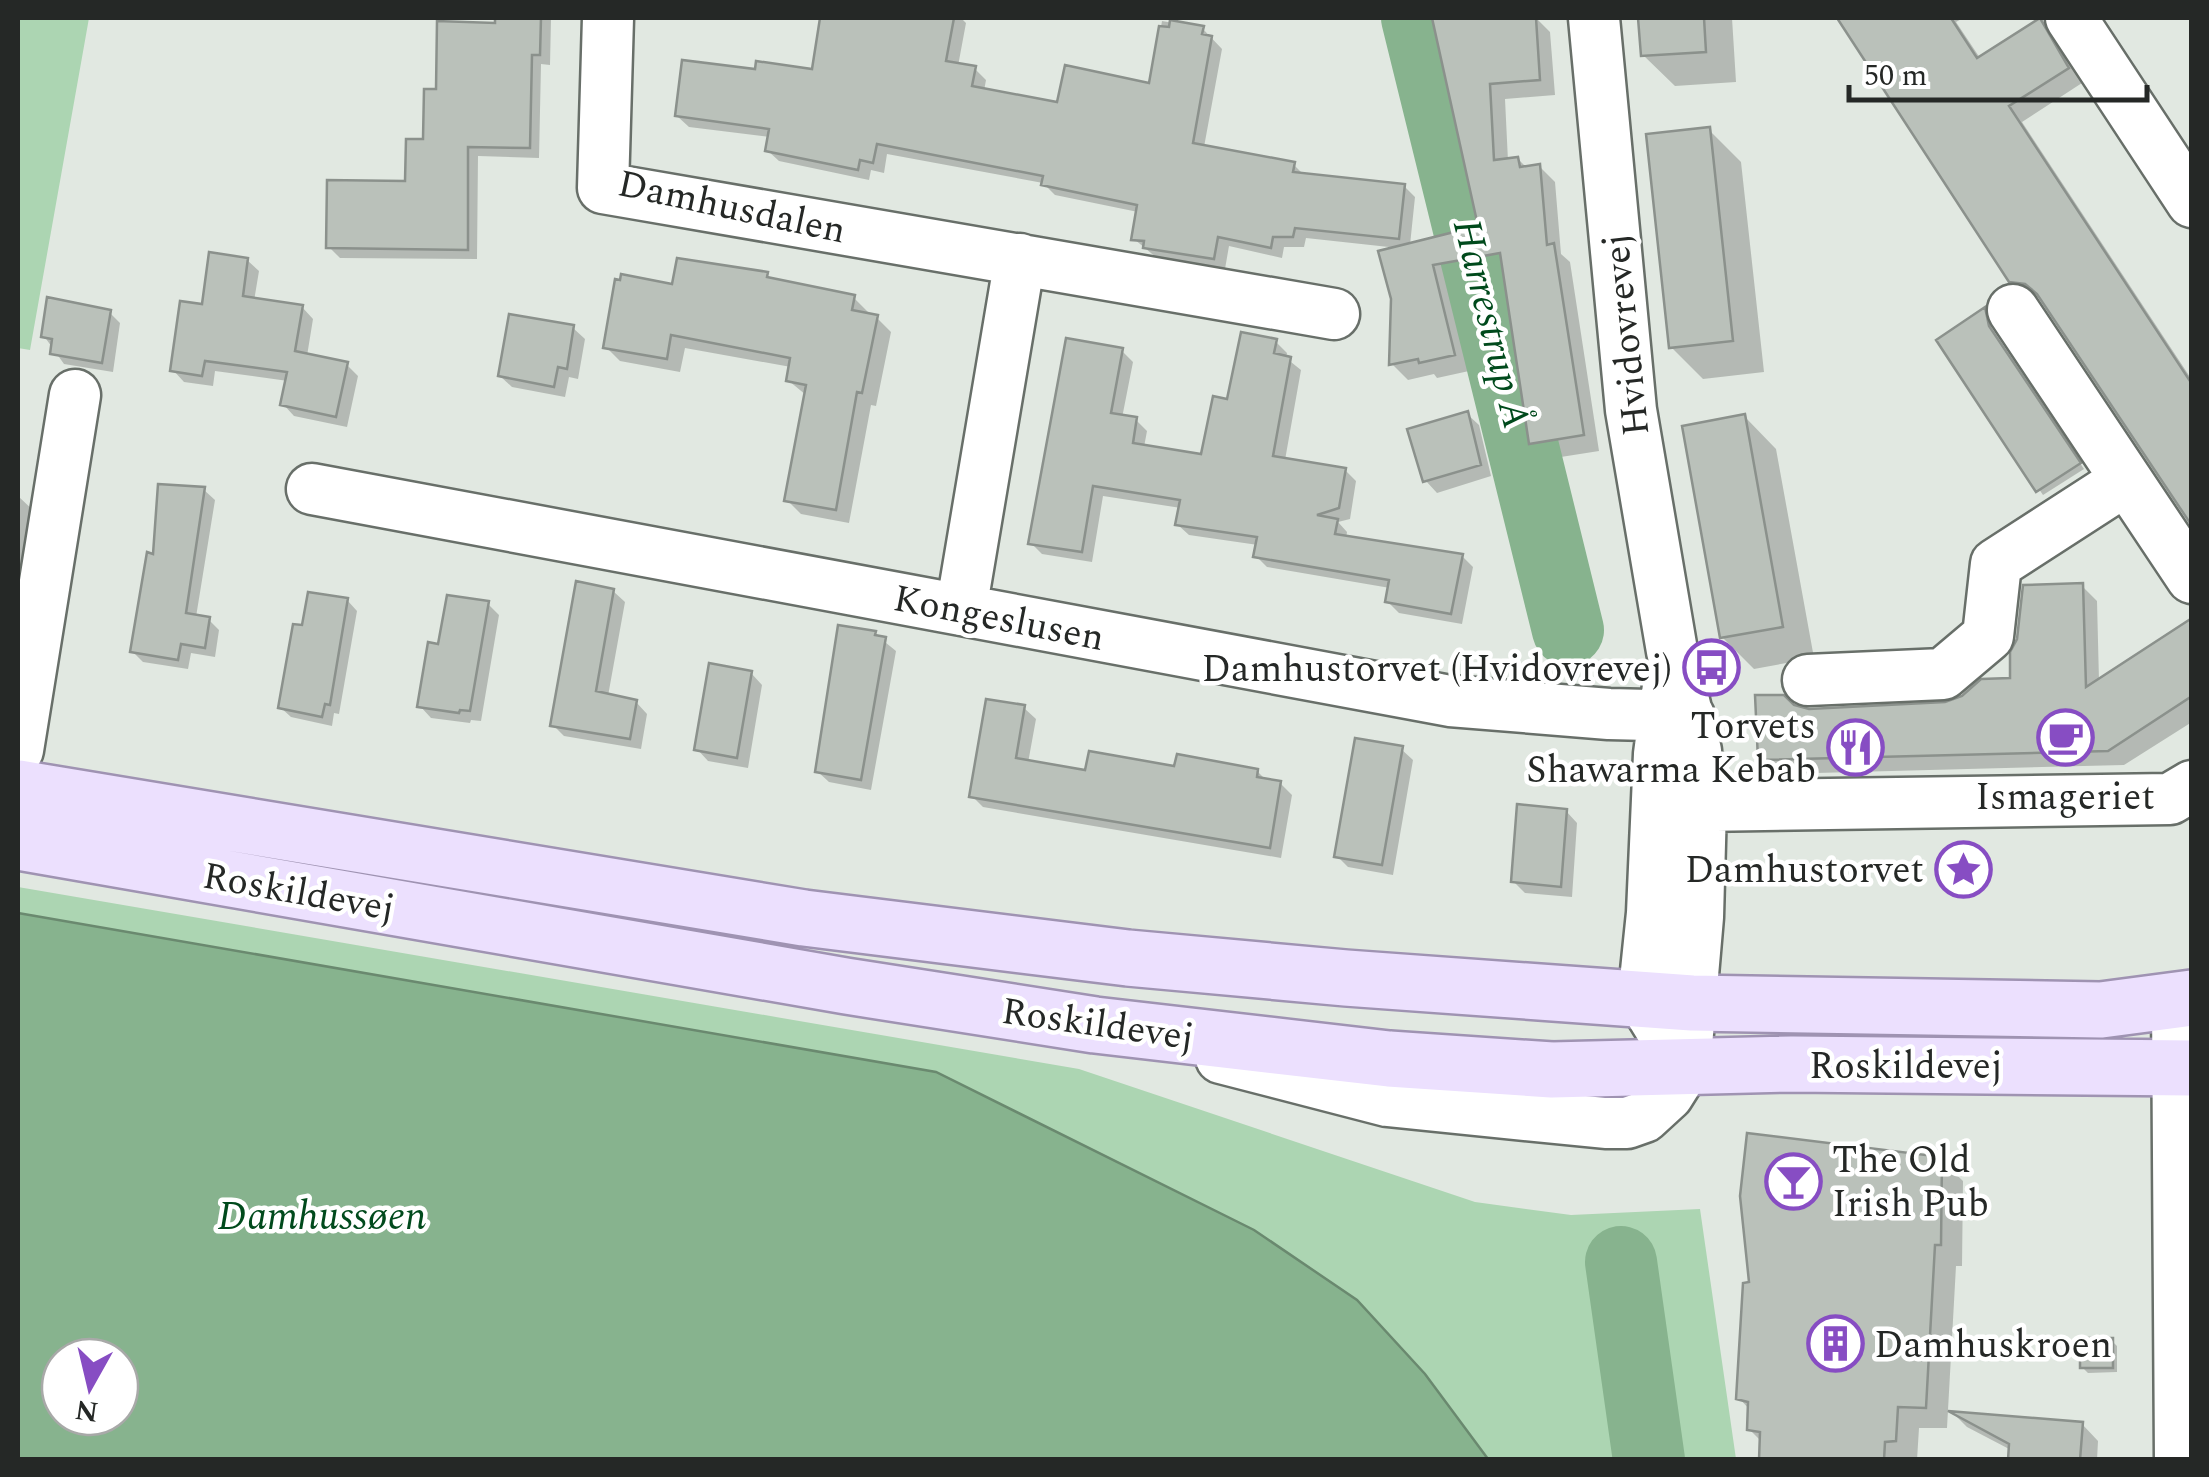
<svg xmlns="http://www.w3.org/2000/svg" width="2209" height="1477" viewBox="0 0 2209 1477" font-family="Spectral,serif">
  <rect width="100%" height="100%" fill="#e1e8e1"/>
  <path fill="#acd5b2" d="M18,18H89L30,350L18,348Z
    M18,887L1079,1069L1475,1202L1571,1215L1700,1209L1736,1459H1488L1425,1374L1357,1300L1254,1230L18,913Z"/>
  <path fill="#87b38e" stroke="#6a896f" stroke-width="2.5" fill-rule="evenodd" d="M18,913L936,1072L1254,1230L1357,1300L1425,1374L1488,1459H18ZM60,1357H120V1417H60Z"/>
  <path fill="#0003" d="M498,18H551L550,65L541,64L539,158L478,156L477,259L340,258L329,247L408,184L426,142L438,92L497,25Z
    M835,18H886V78L903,79L914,18H961L966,23L958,66L975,69L986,80L984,91L1059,105L1151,86L1162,21L1202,28L1222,49L1204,147L1293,164L1305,176L1404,186L1415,197L1410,245L1481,227L1435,18H1536L1550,32L1555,95L1505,99L1508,161L1518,159L1527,168L1539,166L1555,182L1561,254L1570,262L1599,451L1548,459L1532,443L1505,270L1448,281L1469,371L1437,378L1434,374L1408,380L1392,364L1398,248L1306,238L1304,247H1284L1282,258L1229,246L1225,269L1157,258L1134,239L1138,212L1055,195L1043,183L887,154L884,173L871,170L869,180L779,161L767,150L770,137L689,127L677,116L757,72H814Z
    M1641,18H1732L1736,82L1675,86L1643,55Z
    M1838,18H1963L1956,22L1980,58L2040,21L2054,36L2082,83L2022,122L2192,380V521L2043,298L2026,296L2011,280Z
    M1709,130L1741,162L1764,372L1703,379L1671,347Z
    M247,260L259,271L254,301L302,307L313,319L307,356L346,364L358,376L347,427L294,416L283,404L288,381L215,371L213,386L184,382L173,370L204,307Z
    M766,275L773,281L854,298L868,312L867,316L877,318L891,332L876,406L871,405L849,523L801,514L787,500L806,395L789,381L791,367L685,348L680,372L620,361L606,347L674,287Z
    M1985,310L1989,315L1993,334L2084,469L2043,495L1939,341Z
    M109,312L120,323L113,372L64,364L44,336Z
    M573,328L585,339L578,379L569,377L565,397L512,387L500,376Z
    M1276,342L1287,353L1286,358L1301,370L1285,460L1345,470L1356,481L1350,519L1338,522L1347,532L1346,539L1462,556L1473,567L1462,624L1399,613L1388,602L1390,588L1267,567L1256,556L1258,545L1189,535L1178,525L1181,508L1103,496L1092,562L1042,554L1031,543L1122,351L1133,362L1122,418L1136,420L1147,431L1144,447L1203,457L1229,402Z
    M1467,414L1479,425L1491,476L1437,493L1426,481Z
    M1745,417L1776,449L1814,658L1754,669L1722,637Z
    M204,490L215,500L196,617L208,619L219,630L215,657L191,653L188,669L143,662L132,651L155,556Z
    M18,496L36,513L18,614Z
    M2082,586L2097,601L2099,681L2192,621V722L2124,765L1775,774L1760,759L1793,707L1809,711L1945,705L2013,681Z
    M613,591L625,602L608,696L636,702L647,714L641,749L564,736L553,725Z
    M347,600L357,611L339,714L334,713L332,726L291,717L280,707L304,628Z
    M488,604L499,615L481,721L471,720L470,723L431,718L420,706L440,646Z
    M875,634L896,651L871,790L829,782L817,771Z
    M751,673L762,685L748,768L708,761L697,749Z
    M1024,708L1036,719L1028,763L1088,773L1176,769L1257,771L1267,781L1280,783L1292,795L1281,858L983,807L972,796Z
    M1401,749L1413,760L1393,875L1348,867L1337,856Z
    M1566,811L1577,823L1572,897L1525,893L1513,881Z
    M1941,1160L1963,1181L1962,1266H1956L1947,1428H1919L1917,1460H1762V1442L1749,1429L1750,1410L1739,1398Z
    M2112,1341L2117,1346V1372L2088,1373L2082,1367Z
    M1954,1414L2082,1424L2098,1441L2097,1460H2010L2011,1450L1967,1427Z"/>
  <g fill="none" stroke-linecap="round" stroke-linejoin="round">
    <path stroke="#87b38e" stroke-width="72" d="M1417,18L1568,630
      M1621,1262L1649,1460"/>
  </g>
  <path fill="#bac1ba" stroke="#8b918c" stroke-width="2.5" d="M495,18H541L540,55H532L530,148L468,147V250L326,248L327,180L405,181L406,139H423L424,89H436L437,21L495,23Z
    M820,18H954L946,61L976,66L972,86L1057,102L1065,65L1149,83L1159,26L1169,27L1170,20L1204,26L1202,34L1212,36L1193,143L1295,162L1293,172L1405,184L1399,239L1295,228L1293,237H1273L1271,248L1218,237L1214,259L1143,248L1144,241L1131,240L1137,205L1041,185L1043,176L877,144L873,163L860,160L858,170L765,151L769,129L675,116L682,60L755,69L756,61L812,69Z
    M1432,18H1536L1540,80L1490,84L1494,160L1518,157L1520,167L1540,164L1547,245L1554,243L1584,435L1529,444L1500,253L1433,265L1455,355L1419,363L1418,359L1389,365L1391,299L1378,251L1478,226Z
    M1638,18H1704L1706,52L1641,56Z
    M1837,18H1951L1977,58L2040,18L2069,68L2009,106L2192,384V526L2037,294L2025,284L2009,282Z
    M1710,127L1733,341L1669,348L1646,134Z
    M209,252L248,258L243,296L303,305L295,351L348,362L336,417L280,405L287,372L205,361L202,376L170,371L180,301L202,304Z
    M677,258L768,272L767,277L855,295L852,310L878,315L862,393L857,392L836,510L784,501L806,385L786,381L790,358L671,335L667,359L603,348L615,279L620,280L621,274L672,284Z
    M47,297L111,310L102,363L50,354L52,339L41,337Z
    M1985,307L1989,326L2081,463L2036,492L1936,340Z
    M509,314L574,325L567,369L558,367L554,387L498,376Z
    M1241,332L1277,339L1274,353L1291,357L1273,456L1346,468L1339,508L1317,515L1338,519L1335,534L1463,554L1451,614L1385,602L1389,580L1253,557L1257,537L1175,525L1180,500L1093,486L1082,552L1028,544L1066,338L1123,348L1111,413L1137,417L1133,443L1201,454L1213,396L1227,399Z
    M1468,411L1481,465L1423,482L1407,429Z
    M1745,414L1783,627L1720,638L1682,426Z
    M158,484L205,487L186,613L210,617L205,648L181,644L178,660L130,652L147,552L153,554Z
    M576,581L614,589L596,691L637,700L630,739L550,726Z
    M2083,583L2086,687L2192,618V696L2108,751L1758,760L1755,695H1784L1794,705L1809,709L1945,702L1962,696L1981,679L2010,678V652L2017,639L2023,585Z
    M308,592L348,598L330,705L325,704L322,717L278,708L293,624L302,625Z
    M447,595L489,601L470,711L460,710L459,713L417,707L428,642L438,644Z
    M838,625L876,631L875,635L886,637L861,780L815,772Z
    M709,663L752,671L737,758L694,750Z
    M986,699L1025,705L1016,758L1085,770L1089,751L1174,766L1177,754L1258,769L1257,777L1281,781L1270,848L969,797Z
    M1355,738L1403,746L1382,865L1334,857Z
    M1517,804L1567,809L1561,887L1511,882Z
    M1747,1133L1942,1157L1941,1245H1935L1926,1408L1898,1407L1896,1441L1885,1442L1884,1460H1759L1760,1432L1747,1430L1748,1402L1736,1399L1743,1283L1749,1282L1740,1196Z
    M2080,1338H2113V1368H2080Z
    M1948,1411L2083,1422L2080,1460H2008L2009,1444Z"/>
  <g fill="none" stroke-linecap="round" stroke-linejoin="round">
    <defs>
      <path id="minor" d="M608,18L603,188L1334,314
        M2071,18L2192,202
        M2013,310L2192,578
        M312,489L1450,701L1609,714L1689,716
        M961,610L1020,259
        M1808,680L1943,674L1988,636L1996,564L2126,480
        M18,750L75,395
        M1701,806L2170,799L2192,786
        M2177,1000L2180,1460
        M1664,1034L1643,1000L1652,913L1659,754L1668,686
        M1221,1058L1387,1101L1605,1123H1627L1644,1117L1668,1095L1685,1068L1698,917L1701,806L1696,751L1672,651L1631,410L1594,18"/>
      <path id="major" d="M18,788L804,918L1128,958L1346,978L1692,1003L2101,1010L2192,998
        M18,842L846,986L1095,1025L1389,1059L1552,1070L1792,1064L2192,1068"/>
    </defs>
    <use href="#minor" stroke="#686f69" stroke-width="55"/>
    <use href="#major" stroke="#9f93b2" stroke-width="60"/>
    <use href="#minor" stroke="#fff" stroke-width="50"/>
    <use href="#major" stroke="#ece0fe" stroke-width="55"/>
  </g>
  <defs>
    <symbol id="bus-ring" viewBox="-11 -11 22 22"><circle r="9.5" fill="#fff" stroke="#874dc3" stroke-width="1.5"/><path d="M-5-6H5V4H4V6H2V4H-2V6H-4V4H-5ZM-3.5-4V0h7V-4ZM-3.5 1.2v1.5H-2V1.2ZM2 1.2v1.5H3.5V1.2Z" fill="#874dc3"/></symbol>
    <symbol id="cafe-ring" viewBox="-11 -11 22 22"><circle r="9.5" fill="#fff" stroke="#874dc3" stroke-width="1.5"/><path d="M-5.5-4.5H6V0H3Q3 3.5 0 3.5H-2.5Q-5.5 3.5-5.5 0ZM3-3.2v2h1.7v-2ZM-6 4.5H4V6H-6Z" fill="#874dc3"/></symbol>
    <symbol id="restaurant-ring" viewBox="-11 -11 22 22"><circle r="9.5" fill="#fff" stroke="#874dc3" stroke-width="1.5"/><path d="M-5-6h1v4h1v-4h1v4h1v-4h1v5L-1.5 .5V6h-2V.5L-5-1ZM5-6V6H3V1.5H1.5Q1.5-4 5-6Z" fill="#874dc3"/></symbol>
    <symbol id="sight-ring" viewBox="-11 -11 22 22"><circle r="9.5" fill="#fff" stroke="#874dc3" stroke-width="1.5"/><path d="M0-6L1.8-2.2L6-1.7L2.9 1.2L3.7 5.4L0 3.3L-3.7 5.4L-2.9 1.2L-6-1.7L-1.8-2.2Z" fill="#874dc3"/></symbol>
    <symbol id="bar-ring" viewBox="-11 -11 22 22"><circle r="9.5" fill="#fff" stroke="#874dc3" stroke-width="1.5"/><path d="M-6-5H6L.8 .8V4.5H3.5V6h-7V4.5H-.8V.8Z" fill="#874dc3"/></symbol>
    <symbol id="building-ring" viewBox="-11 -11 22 22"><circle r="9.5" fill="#fff" stroke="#874dc3" stroke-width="1.5"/><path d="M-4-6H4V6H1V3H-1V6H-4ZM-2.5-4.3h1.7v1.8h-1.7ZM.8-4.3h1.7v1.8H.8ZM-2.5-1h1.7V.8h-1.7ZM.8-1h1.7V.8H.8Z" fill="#874dc3"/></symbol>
  </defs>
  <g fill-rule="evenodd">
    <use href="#bus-ring" x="1680" y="636" width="63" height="63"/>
    <use href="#cafe-ring" x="2034" y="706" width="63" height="63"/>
    <use href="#restaurant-ring" x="1824" y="716" width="63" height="63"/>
    <use href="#sight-ring" x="1932" y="838" width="63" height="63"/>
    <use href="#bar-ring" x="1762" y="1150" width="63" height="63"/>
    <use href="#building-ring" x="1804" y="1312" width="63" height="63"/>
  </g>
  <g text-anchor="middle" stroke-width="9" stroke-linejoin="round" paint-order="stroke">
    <g font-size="38" fill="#252826" stroke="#fff">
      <text transform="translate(732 206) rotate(12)" y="13">Damhusdalen</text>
      <text transform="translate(1625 335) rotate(-96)" y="13">Hvidovrevej</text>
      <text transform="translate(999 617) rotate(11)" y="13">Kongeslusen</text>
      <text transform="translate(299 891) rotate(10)" y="13">Roskildevej</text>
      <text transform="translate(1098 1023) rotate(8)" y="13">Roskildevej</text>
      <text x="1906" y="1078">Roskildevej</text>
    </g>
    <g font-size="38" fill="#252826" stroke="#fff" text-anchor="end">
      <text x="1672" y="681">Damhustorvet (Hvidovrevej)</text>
      <text x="1816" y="738">Torvets<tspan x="1816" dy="44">Shawarma Kebab</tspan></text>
      <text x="2065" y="809" text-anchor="middle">Ismageriet</text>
      <text x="1924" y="882">Damhustorvet</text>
      <text x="1832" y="1172" text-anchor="start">The Old<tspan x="1832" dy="44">Irish Pub</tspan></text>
      <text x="1874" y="1357" text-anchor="start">Damhuskroen</text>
    </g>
    <g font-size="40" font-style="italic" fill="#004a1c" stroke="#fff">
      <text transform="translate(1493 324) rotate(76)" y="14">Harrestrup Å</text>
      <text x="322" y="1229">Damhussøen</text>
    </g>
  </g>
  <rect width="2209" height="1477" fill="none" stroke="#252826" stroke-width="40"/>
  <g transform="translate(90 1387) rotate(188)"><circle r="48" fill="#ffffff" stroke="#a8a9a8" stroke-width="2.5"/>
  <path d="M0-8L18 38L0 25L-18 38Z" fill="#874dc3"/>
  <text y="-15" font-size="28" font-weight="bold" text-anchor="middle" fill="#252826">N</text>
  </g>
  <path d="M1849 85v15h298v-15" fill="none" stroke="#252826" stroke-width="5"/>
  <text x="1864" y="85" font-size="30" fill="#252826" stroke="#ffffff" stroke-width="8" paint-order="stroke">50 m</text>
</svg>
